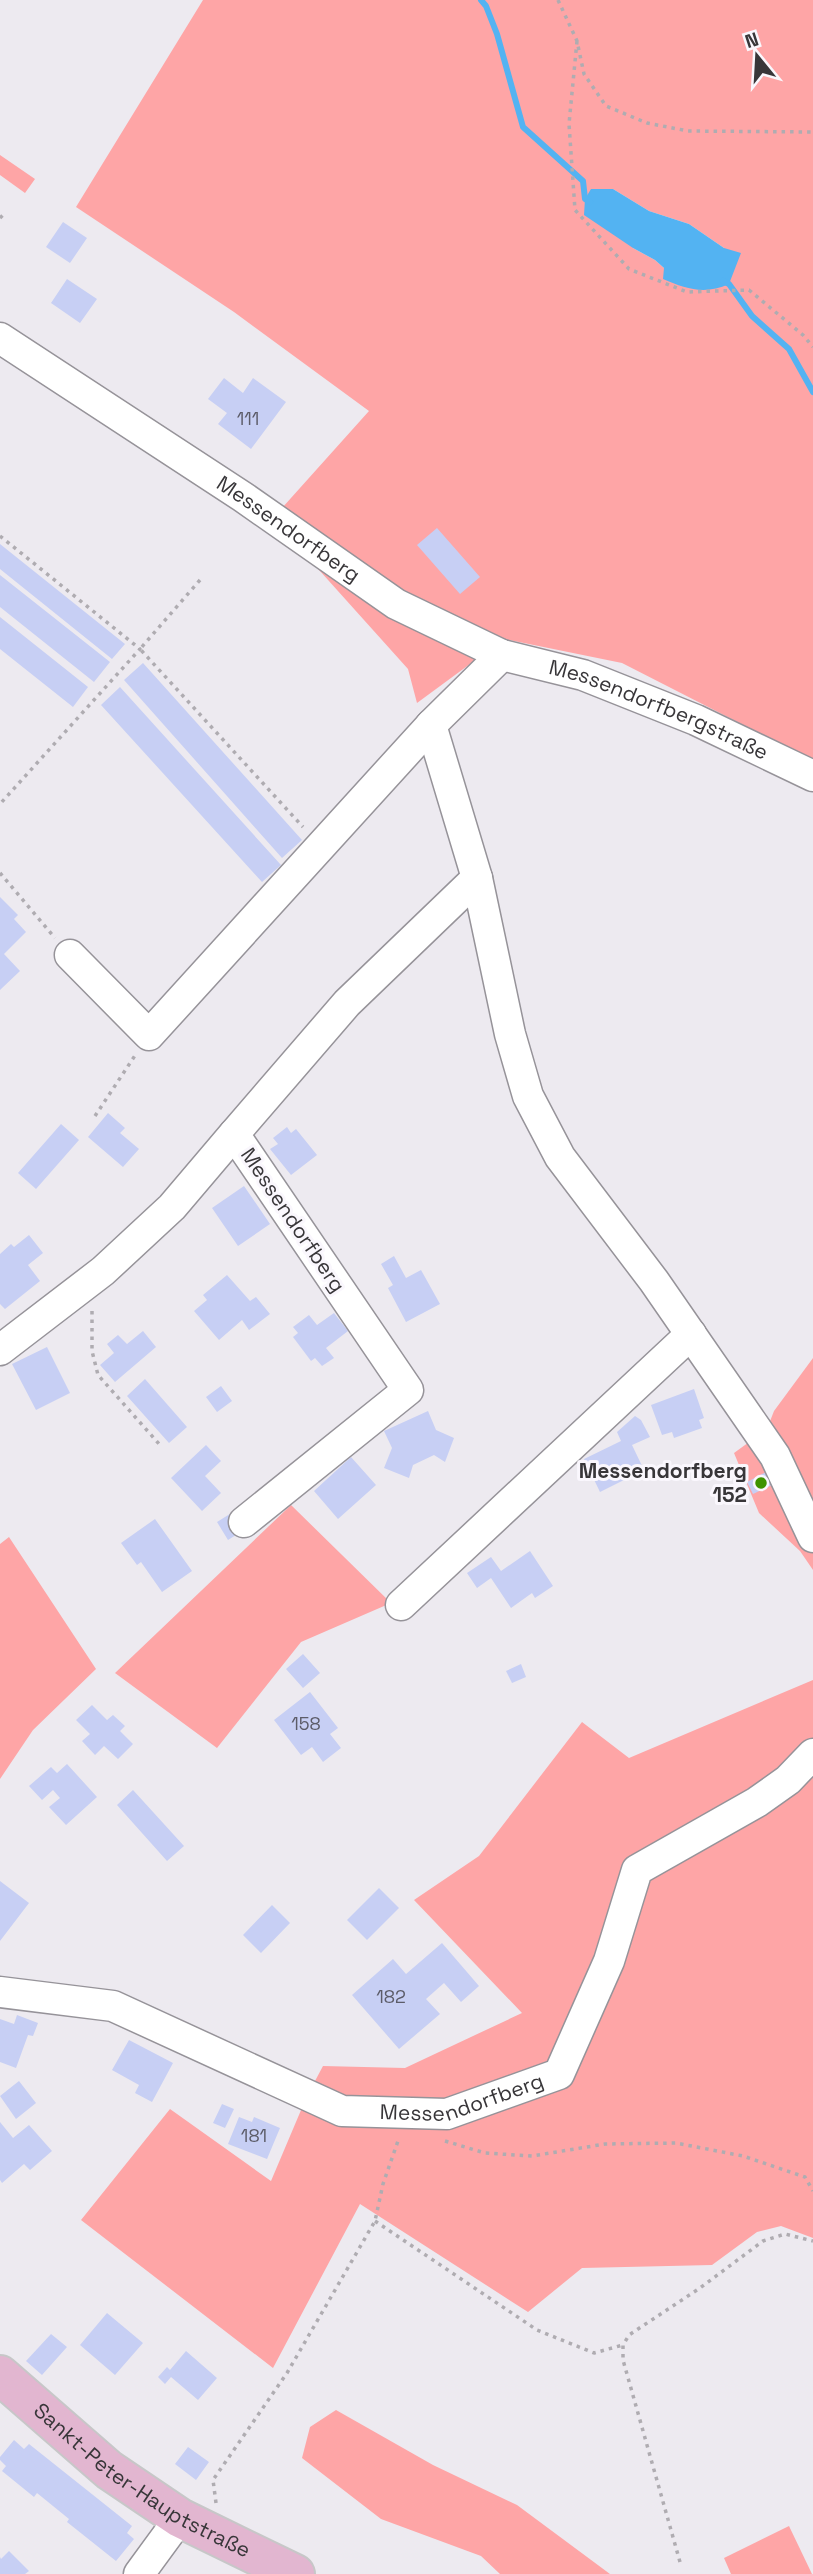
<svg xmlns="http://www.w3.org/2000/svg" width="813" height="2574" viewBox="0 0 813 2574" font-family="'Space Grotesk',sans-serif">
  <rect width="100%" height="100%" fill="#edeaf0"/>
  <path fill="#fea5a6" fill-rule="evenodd" d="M203,0H813V763L767,737L622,663L504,639L417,703L408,669L302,551L265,527L369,411L234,312L76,207ZM613,189L649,211L689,224L724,248L664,279V268L655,260L633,248Z
    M0,155L35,179L25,193L0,175Z
    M813,1358V1570L800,1551L759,1513L734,1453L767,1429L774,1411Z
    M291,1505L391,1603L301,1642L217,1748L115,1673Z
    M9,1537L96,1669L33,1730L0,1779V1544Z
    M813,1680V2238L781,2226L757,2232L712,2265L582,2268L528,2312L360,2204L273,2368L81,2220L170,2109L271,2181L307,2096L323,2066L405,2068L522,2013L414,1900L479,1856L582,1722L629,1758Z
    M336,2410L433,2465L517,2505L610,2574H500L481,2556L381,2519L302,2458L310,2427Z
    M789,2526L812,2574H731L724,2558Z"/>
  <path fill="#53b3f2" d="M591,189H613L649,211L689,224L724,248L741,253L729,284C705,295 686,289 663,279L664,268L655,260L633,248L584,215L585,199Z"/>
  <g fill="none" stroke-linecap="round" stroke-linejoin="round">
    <path stroke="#53b3f2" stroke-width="6" d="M481,0L486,6L497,34L523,127L583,181L585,199L590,202
      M723,281L729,284L752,316L789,349L813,392"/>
  </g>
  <path fill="#c7cff4" d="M63,222L87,238L70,263L46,247Z
    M67,279L97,299L80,323L51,303Z
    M224,378L243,393L253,378L286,402L251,449L218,424L227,413L208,399Z
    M437,528L480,577L460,594L417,545Z
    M0,544L125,644L112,659L0,569Z
    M0,575L110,662L94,682L0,607Z
    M0,617L88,687L73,707L0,649Z
    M143,663L302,840L282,858L124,680Z
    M120,687L281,865L262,882L101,705Z
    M0,897L18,915L14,919L26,932L4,954L20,971L0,990Z
    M108,1113L125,1128L120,1133L139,1149L123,1167L88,1137Z
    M61,1124L79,1140L36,1189L18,1173Z
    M287,1127L291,1133L296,1129L317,1155L291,1175L270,1149L278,1144L273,1138Z
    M244,1186L270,1224L238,1246L212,1208Z
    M29,1235L43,1253L28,1265L40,1281L5,1309L0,1304V1254L11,1244L14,1247Z
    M394,1256L406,1278L421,1270L440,1304L406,1322L388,1288L393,1285L381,1264Z
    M227,1275L250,1301L256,1297L270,1314L249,1330L242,1320L219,1340L194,1311L207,1300L203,1295Z
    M334,1313L348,1331L326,1348L334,1358L322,1366L315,1358L311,1361L293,1337L298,1333L293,1327L309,1315L317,1325Z
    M143,1331L156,1347L115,1382L100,1365L114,1353L107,1344L118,1335L127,1344Z
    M47,1347L70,1393L36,1410L12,1364Z
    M145,1379L187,1427L169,1443L127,1396Z
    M221,1386L232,1401L217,1412L206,1397Z
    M694,1389L704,1418L699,1420L702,1428L674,1438L672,1432L662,1435L651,1405Z
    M428,1411L436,1430L454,1438L445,1462L434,1455L413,1465L409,1478L384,1468L392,1448L384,1431Z
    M635,1416L641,1420L650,1437L632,1445L644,1470L600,1492L584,1459L621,1441L617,1432Z
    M206,1445L221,1461L205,1476L221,1493L202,1511L171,1478Z
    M351,1457L376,1485L338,1519L314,1491Z
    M768,1471L774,1484L753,1494L747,1482Z
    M233,1512L244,1530L228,1540L217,1522Z
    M155,1519L192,1571L162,1592L141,1562L137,1565L121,1543Z
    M530,1551L553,1586L535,1598L532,1593L511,1608L491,1578L477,1588L467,1573L491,1557L501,1571Z
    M303,1654L320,1673L303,1688L286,1669Z
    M521,1664L526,1677L512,1683L506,1671Z
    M310,1692L338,1728L330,1734L341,1748L323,1762L312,1747L301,1755L274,1720Z
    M92,1705L107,1720L113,1715L125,1726L120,1731L133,1744L118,1759L104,1746L95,1755L82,1741L90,1734L76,1720Z
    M67,1764L97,1797L66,1825L49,1807L60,1798L53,1790L42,1800L29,1786L51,1767L57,1773Z
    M133,1790L184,1846L167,1861L117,1805Z
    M0,1881L29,1903L0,1941Z
    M379,1888L399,1908L367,1940L347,1920Z
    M272,1905L290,1923L261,1953L243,1935Z
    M442,1943L479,1986L461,2002L444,1983L426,1999L440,2014L399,2049L352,1995L393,1959L406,1974Z
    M17,2015L38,2023L33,2036L28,2035L16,2068L0,2062V2019L14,2024Z
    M129,2040L173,2063L152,2102L135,2093L139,2085L112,2070Z
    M19,2081L36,2103L16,2119L0,2096Z
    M222,2104L234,2109L225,2128L213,2123Z
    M239,2117L252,2122L254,2117L280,2128L267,2159L228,2144Z
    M0,2122L13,2138L29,2125L52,2151L30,2170L24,2164L2,2183L0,2180Z
    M107,2313L143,2343L115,2375L80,2345Z
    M51,2334L67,2347L42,2375L26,2361Z
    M186,2351L217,2378L198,2400L171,2377L165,2384L158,2377L167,2367L170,2370Z
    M14,2440L24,2449L29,2444L132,2526L127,2533L134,2539L116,2561L67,2522L69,2519L37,2493L34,2497L2,2471L6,2466L0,2460V2457Z
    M188,2447L209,2462L196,2480L175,2464Z
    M9,2551L29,2571L25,2574H0V2557L1,2559Z"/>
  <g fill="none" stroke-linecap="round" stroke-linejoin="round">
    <defs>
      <g id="minor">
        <path id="s1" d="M0,338L243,497L396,604L502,655L583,675L696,720L813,776"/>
        <path d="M502,655L431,725L477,878L510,1034L528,1096L560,1157L654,1281L775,1456L813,1537"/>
        <path d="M70,955L149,1035L431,725"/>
        <path d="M0,1350L103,1271L172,1207L234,1134"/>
        <path d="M244,1522L408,1390L234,1134L347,1003L477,878"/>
        <path d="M401,1605L691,1334"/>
        <path id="s2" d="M0,1992L113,2006L342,2111L447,2114L559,2074L609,1961L637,1870L757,1802L788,1780L813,1754"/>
        <path d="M139,2574L180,2518"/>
      </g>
      <g id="major">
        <path id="s3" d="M0,2375L109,2470L180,2518L295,2574"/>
      </g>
    </defs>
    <use href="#minor" stroke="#969399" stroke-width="33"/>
    <use href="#major" stroke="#c7c7c8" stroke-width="42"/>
    <path stroke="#afacb1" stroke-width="3.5" stroke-dasharray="3.5 5" stroke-linecap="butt" d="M558,0L577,41L584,74L606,106L647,123L688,131L813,132
      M577,41L569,124L575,210L629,269L687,292L749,290L803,335L813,347
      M0,218L3,215
      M0,536L140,649L0,804
      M200,580L140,649L303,827
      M0,873L55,938
      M95,1116L136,1054
      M92,1311V1351L98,1375L160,1445
      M445,2141L485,2153L532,2156L605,2144L676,2143L743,2156L805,2177L813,2191
      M375,2221L537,2330L594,2353L623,2345
      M216,2503L213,2480L287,2373L375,2221L383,2184L399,2138
      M680,2562L623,2360V2345L629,2335L700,2288L763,2241L785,2234L813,2241"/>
    <use href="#minor" stroke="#fff" stroke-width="30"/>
    <use href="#major" stroke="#e2b6d0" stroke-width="38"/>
  </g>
  <circle fill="#3e9300" stroke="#faf7fd" stroke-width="2.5" cx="761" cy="1483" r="7"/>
  <g text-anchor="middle" stroke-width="6" stroke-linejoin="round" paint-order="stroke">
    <g font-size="18" fill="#5c5c68">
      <text x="248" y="425">111</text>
      <text x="306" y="1730">158</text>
      <text x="391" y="2003">182</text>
      <text x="254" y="2142">181</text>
    </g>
    <g font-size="21" fill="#383639" stroke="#faf7fd">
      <text dy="7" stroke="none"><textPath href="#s1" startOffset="346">Messendorfberg</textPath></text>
      <text dy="7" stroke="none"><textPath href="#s1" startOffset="761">Messendorfbergstraße</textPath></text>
      <text transform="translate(293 1220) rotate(56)" y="7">Messendorfberg</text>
      <text dy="7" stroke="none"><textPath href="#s2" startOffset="488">Messendorfberg</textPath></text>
      <text dy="7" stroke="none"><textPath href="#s3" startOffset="178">Sankt-Peter-Hauptstraße</textPath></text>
    </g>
    <g font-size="21" font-weight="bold" fill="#383639" stroke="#faf7fd" text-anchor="end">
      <text x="747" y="1478">Messendorfberg<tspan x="747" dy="24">152</tspan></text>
    </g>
  </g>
  <g transform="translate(757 56) rotate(342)" stroke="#faf7fd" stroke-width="5" paint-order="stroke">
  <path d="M0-5L12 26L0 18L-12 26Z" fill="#383639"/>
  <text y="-10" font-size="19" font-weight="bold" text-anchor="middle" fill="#383639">N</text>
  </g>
</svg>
